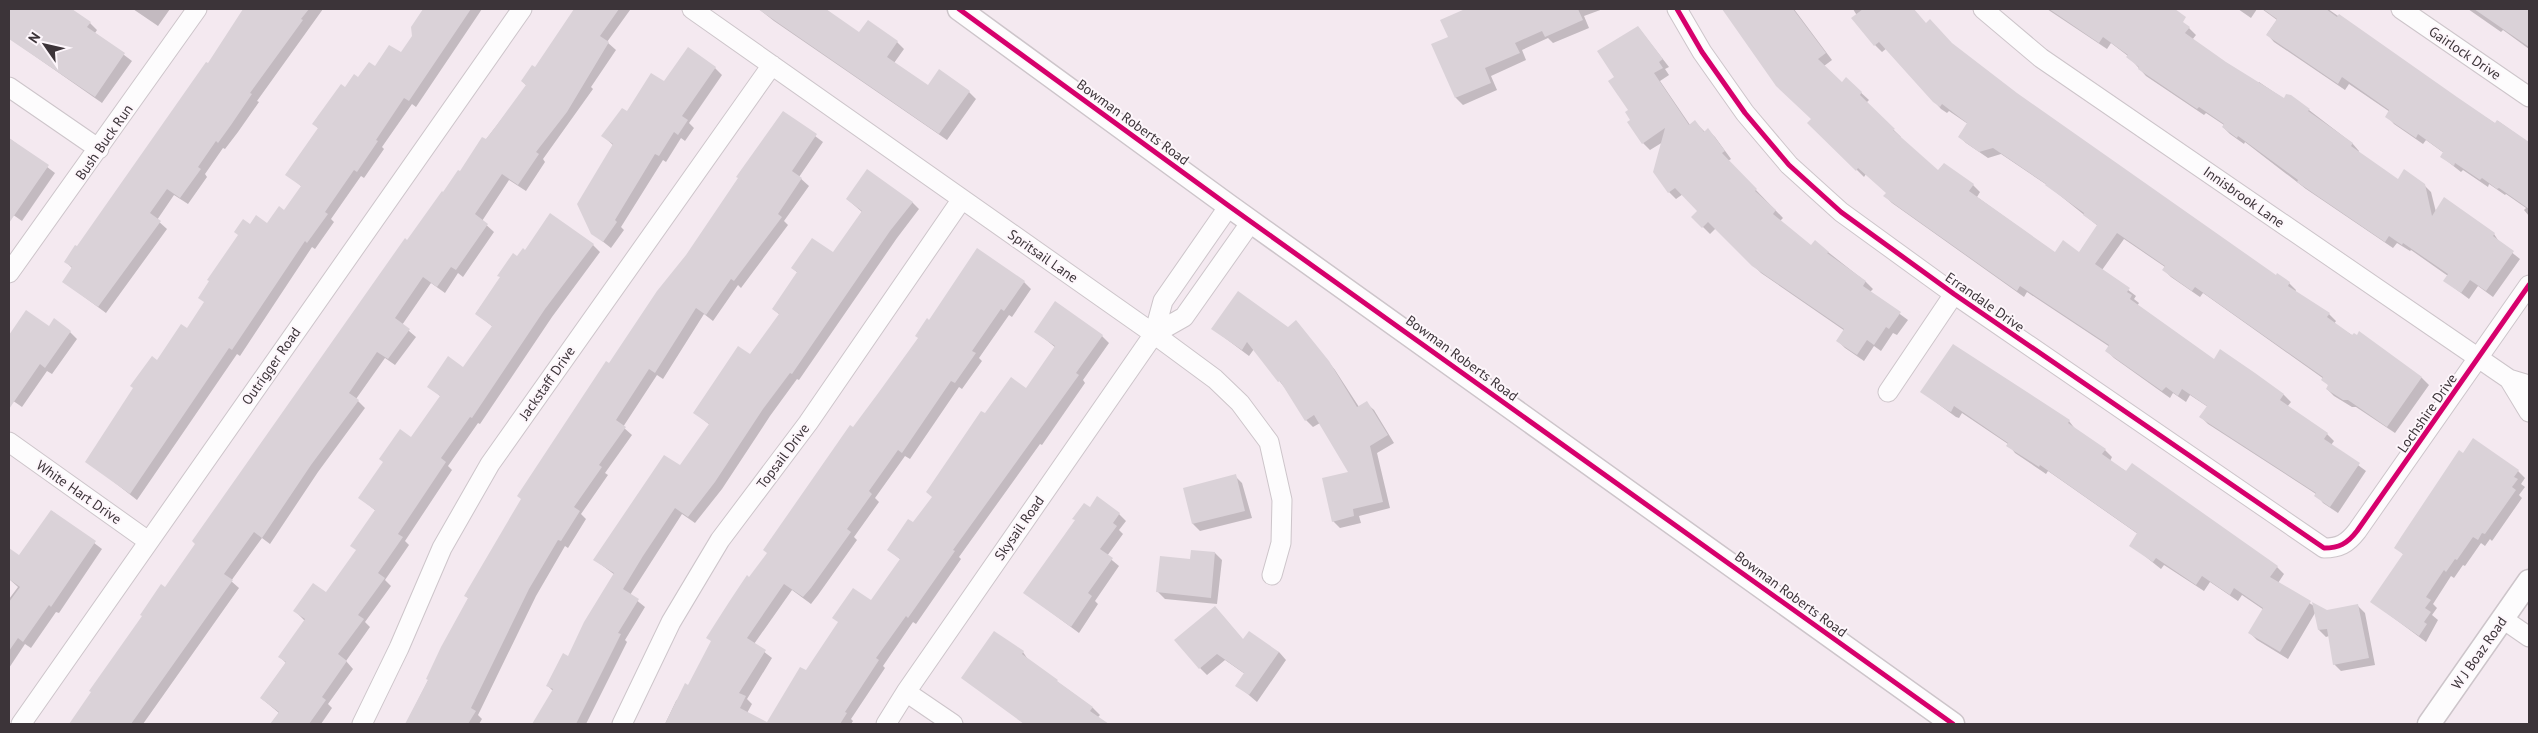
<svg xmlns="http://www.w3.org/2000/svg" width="2538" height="733" viewBox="0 0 2538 733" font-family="'PT Sans',sans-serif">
  <rect width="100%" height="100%" fill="#f4e9f0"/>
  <path fill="#0003" d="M9,9H69L90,23L97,30L95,33L132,61L102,103L9,38Z
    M133,9H170L158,26Z
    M244,9H323L257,101L259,102L238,132L225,149L223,148L205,174L207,177L188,204L174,195L157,220L167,229L106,313L64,282L73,269L65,261L78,248L208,65Z
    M422,9H482L416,107L412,104L382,147L384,149L364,178L361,176L331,219L334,222L315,249L312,247L240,356L237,354L137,500L87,461L158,362L188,330L250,226L267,224L284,212L302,187L287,174L319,129L314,124L345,88L376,68L401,54L413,36L424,10Z
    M576,9L630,10L607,42L616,50L591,87L593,89L543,159L545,162L526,191L509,180L482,221L494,232L463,277L458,273L445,293L431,283L402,325L416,337L395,365L385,358L356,399L365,408L318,472L270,544L262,538L231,581L239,588L143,724H71L408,241L527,86L522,81L535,69Z
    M759,9H825L859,34L897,42L904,49L894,63L928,87L969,92L976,99L947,140L774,21Z
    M1468,9H1603L1584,16L1589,28L1553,43L1548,38L1522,50L1526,60L1491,76L1497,90L1463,105L1456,98L1449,37L1442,21Z
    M1724,9H1794L1832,60L1824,66L1842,83L1846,79L1869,100L1866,103L1901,137L1900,138L1938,172L1973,185L1980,192L1977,197L2055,253H2079L2098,226L2047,185L2001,154L1988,158L1966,143L1959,136L1968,124L1949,111L1947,113L1941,109L1887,48L1882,52L1875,45L1853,9H1912L1926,24L2016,94L2276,276L2289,283L2296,290L2295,292L2329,314L2336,321L2334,324L2422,378L2429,385L2395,433L2356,407H2352L2334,396L2327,389L2329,386L2324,379L2203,293L2200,297L2171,277L2164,270L2165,267L2124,239L2102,270L2136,296L2134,299L2139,303L2137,306L2214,360L2254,374L2284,395L2291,402L2287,407L2327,434L2334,441L2331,445L2366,471L2338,513L2323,503L2316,494L2208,424L2201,417L2208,407L2190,395L2186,402L2173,393L2170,398L2114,358L2107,351L2110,347L2027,292L2024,297L1892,203L1885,196L1887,193L1866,174L1864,177L1809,122L1812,119L1777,85Z
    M2047,9H2157L2189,28L2196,35L2192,40L2257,85L2259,82L2284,99L2309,110L2352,143L2359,151L2358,153L2398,180L2424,185L2431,192L2436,212L2494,234L2500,243L2520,259L2493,297L2478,286L2469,299L2445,281L2448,276L2411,250L2410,251L2397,243L2393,248L2306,189L2245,142L2244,144L2230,134L2223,127L2224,125L2206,113L2204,115L2146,76L2128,56L2111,43L2107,49Z
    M2238,9H2257L2251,18Z
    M2262,9H2328L2456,98L2496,124L2498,121L2529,143V216L2524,210L2526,208L2506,194L2505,195L2489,184L2488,187L2463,170L2461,172L2442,157L2444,153L2426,140L2423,144L2394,124L2387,116L2390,112L2349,84L2345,90L2274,42L2267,34L2277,20Z
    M2468,9H2529V49L2503,30L2501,32Z
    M1638,27L1669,67L1665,69L1669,75L1660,81L1690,125L1695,122L1705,132L1708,130L1715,137L1731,159L1728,161L1783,218L1780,221L1811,247L1828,252L1866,282L1873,289L1870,292L1908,320L1897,335L1893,333L1881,351L1874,346L1864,361L1845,348L1838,341L1845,331L1761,273L1716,228L1710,234L1693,217L1699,211L1683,194L1676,199L1669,192L1654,172L1663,142L1650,150L1643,143L1629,122L1632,120L1630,111L1616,78Z
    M715,68L722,75L689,123L694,128L685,141L681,138L666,162L663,160L621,227L624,230L611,248L592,233L614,146L603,136L627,112L664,83Z
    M783,112L823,142L799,177L809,186L784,221L788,225L741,288L738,285L713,321L704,314L663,379L657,375L623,427L632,435L605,473L608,475L581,514L586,519L568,548L565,546L536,596L478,715L482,719L479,724H406L469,599L466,596L610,364L687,256Z
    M9,138L55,173L22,221L9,212Z
    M847,199L912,202L919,209L897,238L799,380L797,379L770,416L722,489L695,523L682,514L630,595L645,607L625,640L627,642L586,724H533L553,691L548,686L569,658L615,575L595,560L680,467L710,425L695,413L750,356L780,315L773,309L798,273L792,268L833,254L862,212Z
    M593,245L600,252L552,317L480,424L478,423L448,466L452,470L405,541L409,545L385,580L391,586L365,622L370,627L346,661L353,669L328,704L332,708L321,724H271L279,713L261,698L286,663L280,657L305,621L295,611L327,594L357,551L376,511L360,498L411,439L441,397L429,386L464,369L493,327L476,313L517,258L526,251Z
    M1024,282L1031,289L1012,317L1009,315L979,358L982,361L962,389L959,387L910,459L905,456L875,498L879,502L854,537L857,540L818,595L811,604L792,590L754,644L772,658L747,699L752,704L741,724H665L676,701L689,687L750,579L930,322Z
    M27,312L49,328L70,332L77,339L52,374L47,371L22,407L9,398V336Z
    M1296,322L1335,370L1359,407L1366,403L1374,410L1394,443L1377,453L1390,508L1359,516L1361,523L1340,528L1333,521L1350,473L1320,423L1313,427L1306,420L1285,388L1254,349L1249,356L1213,329L1288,328Z
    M1035,331L1102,336L1109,343L1083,380L1085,383L1042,445L1040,444L959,557L961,559L916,624L913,622L883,666L885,668L851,719L853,721L851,724H767L801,669L806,672L871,602L901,560L889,550L913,524L933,497L985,415L1027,390L1056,348Z
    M1922,392L2069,421L2076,430L2105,450L2112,457L2110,461L2277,567L2284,574L2278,583L2314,606L2326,612L2358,606L2365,613L2375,665L2341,671L2334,664L2329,636L2326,637L2319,630L2315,613L2288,659L2257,640L2250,633L2264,610L2242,595L2238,601L2210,582L2204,591L2164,565L2161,569L2131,545L2138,534L2048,471L2046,474L2015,453L2008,444L1962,413L1959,418L1956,417Z
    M2463,454L2518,471L2525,478L2521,484L2525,487L2519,495L2522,498L2492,541L2490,539L2485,546L2481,543L2465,566L2463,565L2454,578L2451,576L2433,604L2437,608L2432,615L2438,620L2426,642L2372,602L2404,555L2396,547Z
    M1235,476L1242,483L1252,518L1200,531L1193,524L1184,489Z
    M1090,509L1119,514L1126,521L1119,530L1123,534L1107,556L1119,566L1095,601L1098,604L1079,633L1025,593Z
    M52,511L102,549L59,613L56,612L31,648L25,644L9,668V599L18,587L9,579V571Z
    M1215,553L1222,560L1217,604L1165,599L1158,592L1191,560Z
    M1215,607L1244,641L1279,652L1286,660L1257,702L1237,685L1245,674L1225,660L1207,675L1200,668Z
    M1023,652L1029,661L1093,708L1100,715L1097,718L1107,724H1025L963,678Z"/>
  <path fill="#dad2d8" d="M9,9H72L91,22L87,27L125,53L95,97L9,39Z
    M243,9H309L301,19L303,20L250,93L252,94L231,125L218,143L216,141L198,167L201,169L180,198L167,189L150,213L161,221L98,307L62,282L72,267L64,262L75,245L77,246L206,62L208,63Z
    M423,9H471L409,101L404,98L376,140L378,141L357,172L354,170L325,212L328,214L307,243L305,241L232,350L229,348L130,494L85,462L133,388L130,386L152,356L157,360L181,324L187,328L204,302L198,298L209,281L207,280L238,235L234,232L243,219L250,224L256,215L267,223L279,206L284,210L301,186L285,175L318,128L312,124L341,84L345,87L354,74L358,77L369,62L375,66L389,45L401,52L412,36L411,27Z
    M574,9H619L600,36L609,42L567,112L536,152L539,154L518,185L502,174L475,214L488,224L456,270L451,267L437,287L423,277L395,318L410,329L388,359L377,352L349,393L359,400L311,465L262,538L254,532L224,574L233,580L131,724H69L91,692L89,691L142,616L140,615L161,584L165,587L195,544L192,541L405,238L407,240L442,191L443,192L458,170L460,171L482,137L486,139L496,126L526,85L521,81L532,65L535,67Z
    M758,9H826L859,32L868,20L898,41L887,57L928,85L939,69L970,91L939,134Z
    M1465,9H1578L1583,20L1545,37L1542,31L1515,43L1520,53L1485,68L1491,83L1455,98L1431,44L1448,37L1440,20Z
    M1722,9H1793L1826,53L1818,59L1842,82L1846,77L1862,92L1860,95L1895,129L1893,130L1938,170L1944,163L1974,184L1969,191L2055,252L2063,240L2079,252L2097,225L2083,215L2084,213L2045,185L2046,184L1993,148L1979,152L1958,137L1967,123L1942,104L1940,107L1933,102L1879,42L1874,46L1851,18L1863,9H1914L1926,23L1930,19L1952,43L2017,93L2276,275L2277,273L2290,282L2288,286L2330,313L2327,317L2352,335L2354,333L2357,335L2359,331L2422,377L2387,427L2348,400H2343L2326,389L2328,385L2321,380L2323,377L2195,287L2192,291L2162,270L2165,266L2117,233L2095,264L2130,288L2127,292L2132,295L2130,299L2214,359L2220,349L2255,373L2284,394L2280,400L2328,433L2324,439L2360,463L2330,507L2314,496L2316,493L2199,417L2207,406L2182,389L2178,396L2166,387L2162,391L2105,351L2109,345L2020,286L2017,291L1883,196L1886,193L1858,168L1856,171L1807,123L1811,119L1776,86Z
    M2049,9H2175L2186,17L2183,22L2190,27L2185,33L2226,62L2284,98L2286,94L2291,95L2310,109L2308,111L2353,143L2351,146L2398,179L2404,169L2425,184L2432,216L2444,197L2495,233L2493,236L2514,251L2486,291L2470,280L2461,293L2443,281L2448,274L2403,243L2402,245L2389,236L2385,242L2297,182L2298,180L2238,136L2237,138L2222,127L2224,124L2199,107L2197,109L2138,69L2139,67L2126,57L2128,55L2103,37L2099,43Z
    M2263,9H2326L2337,17L2339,14L2457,97L2495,123L2497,120L2529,142V209L2499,188L2497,189L2482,178L2480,180L2455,163L2454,166L2440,157L2443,152L2418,134L2416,138L2385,117L2389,110L2342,77L2338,84L2266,35L2277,19Z
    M2474,9H2529V47Z
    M1638,26L1663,59L1659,62L1663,68L1654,73L1689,125L1695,120L1704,132L1708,128L1725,151L1722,153L1757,189L1755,191L1776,210L1773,214L1811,245L1815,240L1829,252L1827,253L1866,281L1863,286L1901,312L1889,329L1886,327L1874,345L1867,340L1857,355L1836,341L1844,329L1752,266L1708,222L1702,228L1691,217L1697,211L1675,188L1668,193L1653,172L1665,128L1642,144L1627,122L1630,120L1625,112L1628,110L1608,81L1614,77L1597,51Z
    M688,47L716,67L682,116L688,120L678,135L674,132L659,156L655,154L615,220L617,222L603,242L591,234L577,204L613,144L601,136L622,108L627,111L651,73L664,81Z
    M783,111L817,134L792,171L802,178L778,214L782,217L734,281L731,279L706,315L696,308L655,373L649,369L616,420L626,427L599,465L602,467L574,507L580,511L561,541L558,540L529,589L471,708L476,711L468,724H405L428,680L426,679L441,647L468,598L464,596L521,499L517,496L606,361L609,363L657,291L686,255L738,178L736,177Z
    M9,138L49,165L9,223Z
    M867,169L913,202L890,231L792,374L790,373L763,409L715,482L688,517L675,508L643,556L623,589L639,599L618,633L621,634L576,724H532L553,689L546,686L563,653L568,656L584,622L614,573L593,560L664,455L680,465L709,424L693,413L738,346L750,354L779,314L772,309L797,272L791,268L812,238L833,252L862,211L846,199Z
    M550,213L594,244L545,309L472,418L470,417L441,458L446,462L398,534L403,537L378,573L385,578L358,615L364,619L338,654L347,661L322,697L326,700L309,724H270L279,712L260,698L286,662L278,657L305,619L293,611L313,583L326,592L356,550L350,546L375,510L358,498L383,462L379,459L400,429L411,437L440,396L427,387L448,356L463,367L492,326L475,314L500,277L497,276L513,253L517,256L523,248L525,250Z
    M977,248L1025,281L1004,311L1001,309L972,351L976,353L955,383L951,381L902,453L898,450L869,491L872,494L847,529L851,532L811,588L803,597L784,584L747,638L766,650L739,693L746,696L740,708L767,722L800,667L806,670L838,622L832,618L853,588L871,600L900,559L887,550L908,519L913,522L932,497L926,492L981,411L985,413L1011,377L1026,388L1055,346L1034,332L1055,301L1103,335L1076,373L1079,375L953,550L955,551L908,618L906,616L876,658L879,660L845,712L847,713L840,724H665L685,683L688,685L711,641L706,638L729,602L747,575L749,577L767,553L763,550L850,425L853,427L879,392L918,338L915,336L927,318L929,320Z
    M1238,291L1288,327L1296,320L1329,361L1357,407L1367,401L1388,435L1370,446L1383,502L1353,509L1354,516L1332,522L1322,478L1348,472L1314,415L1305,421L1280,381L1278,382L1247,342L1242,350L1211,329Z
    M26,310L49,326L54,318L71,331L45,368L40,364L9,409V335Z
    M1953,344L2070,420L2068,423L2106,449L2102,454L2126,471L2132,463L2278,566L2270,577L2311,601L2280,652L2248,633L2263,608L2234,588L2230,595L2202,576L2196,585L2156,558L2153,562L2129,546L2137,533L2040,465L2039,467L2006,446L2008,443L1954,406L1951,412L1947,410L1920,392Z
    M2473,438L2519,470L2514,477L2518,479L2512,487L2516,490L2485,534L2482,533L2478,540L2473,537L2457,560L2455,559L2446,572L2444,570L2426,597L2431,600L2425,608L2431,612L2424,622L2427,624L2419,636L2370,602L2403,554L2394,548L2401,537L2459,450L2463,453Z
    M1236,474L1245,511L1192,524L1183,488Z
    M1097,496L1120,513L1113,523L1117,526L1100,549L1113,558L1088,593L1092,596L1071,627L1023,593L1075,520L1072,519L1084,503L1090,507Z
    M51,510L96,541L51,607L49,605L23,642L18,638L9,651V602L20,587L9,579V548L19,555Z
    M1191,550L1215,552L1211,598L1156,592L1160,556L1190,559Z
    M2312,602L2327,610L2358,604L2369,658L2333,665L2327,629L2318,630Z
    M1215,606L1243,639L1249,631L1279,652L1249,695L1235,686L1244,673L1217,654L1199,669L1174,640Z
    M994,631L1024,651L1022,654L1058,680L1057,681L1093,707L1090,711L1109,724H1024L961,678Z"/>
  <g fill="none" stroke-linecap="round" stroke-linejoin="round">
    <defs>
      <path id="minor" d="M692,9L1154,334L1215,379L1240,403L1269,442L1282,500L1281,543L1272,575
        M1677,9L1702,52L1745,113L1789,165L1841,212L1954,294L2324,548C2339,548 2347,544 2357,531L2529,285
        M1983,9L2041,58L2509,379L2529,385
        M2401,9L2529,97
        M9,87L99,149
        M1229,206L1163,301L1154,334L1184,317L1251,222
        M9,273L197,9
        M2509,379L2529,412
        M1888,392L1954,294
        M9,442L148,541
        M2503,619L2529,637
        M906,692L953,724
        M21,724L522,9
        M362,724L399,648L442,548L490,464L772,65
        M622,724L671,622L720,540L808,423L962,199
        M886,724L906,692L1154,334"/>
      <path id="tertiary" d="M959,9L1229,206L1953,724
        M2429,724L2529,581"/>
    </defs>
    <use href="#minor" stroke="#cdc5ca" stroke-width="21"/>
    <use href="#tertiary" stroke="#cdc5ca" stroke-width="25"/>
    <use href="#minor" stroke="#fdfcfd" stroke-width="19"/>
    <use href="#tertiary" stroke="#fdfcfd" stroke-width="22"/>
    <defs>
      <path id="cycleway" d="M959,9L1229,206L1953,724
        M1677,9L1702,52L1745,113L1789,165L1841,212L1954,294L2324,548C2339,548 2347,544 2357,531L2529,285"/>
    </defs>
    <use href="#cycleway" stroke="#fdf6fb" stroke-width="8"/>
    <use href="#cycleway" stroke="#d6006c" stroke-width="5"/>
  </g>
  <g text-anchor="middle" stroke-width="4" stroke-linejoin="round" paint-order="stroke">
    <g font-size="14" fill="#3c3439" stroke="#fdf6fb">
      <text transform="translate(2465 53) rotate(34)" y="5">Gairlock Drive</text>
      <text transform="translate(1133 122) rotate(36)" y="5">Bowman Roberts Road</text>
      <text transform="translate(104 142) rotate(-55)" y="5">Bush Buck Run</text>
      <text transform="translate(2244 197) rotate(35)" y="5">Innisbrook Lane</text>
      <text transform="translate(1043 256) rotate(35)" y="5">Spritsail Lane</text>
      <text transform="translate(1985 302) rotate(35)" y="5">Errandale Drive</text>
      <text transform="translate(1462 358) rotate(36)" y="5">Bowman Roberts Road</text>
      <text transform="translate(271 366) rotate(-55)" y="5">Outrigger Road</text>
      <text transform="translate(547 383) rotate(-55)" y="5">Jackstaff Drive</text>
      <text transform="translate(2427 413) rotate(-55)" y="5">Lochshire Drive</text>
      <text transform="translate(783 456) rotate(-53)" y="5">Topsail Drive</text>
      <text transform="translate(79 492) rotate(35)" y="5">White Hart Drive</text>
      <text transform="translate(1019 528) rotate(-55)" y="5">Skysail Road</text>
      <text transform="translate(1791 594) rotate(36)" y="5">Bowman Roberts Road</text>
      <text transform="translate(2479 653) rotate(-55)" y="5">W J Boaz Road</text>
    </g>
  </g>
  <rect width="2538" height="733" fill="none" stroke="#3c3439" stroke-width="20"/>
  <g transform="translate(45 45) rotate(304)" stroke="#fdf6fb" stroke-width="4" paint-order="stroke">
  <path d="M0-4L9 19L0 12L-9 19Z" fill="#3c3439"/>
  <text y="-8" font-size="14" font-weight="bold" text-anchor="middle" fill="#3c3439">N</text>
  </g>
</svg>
